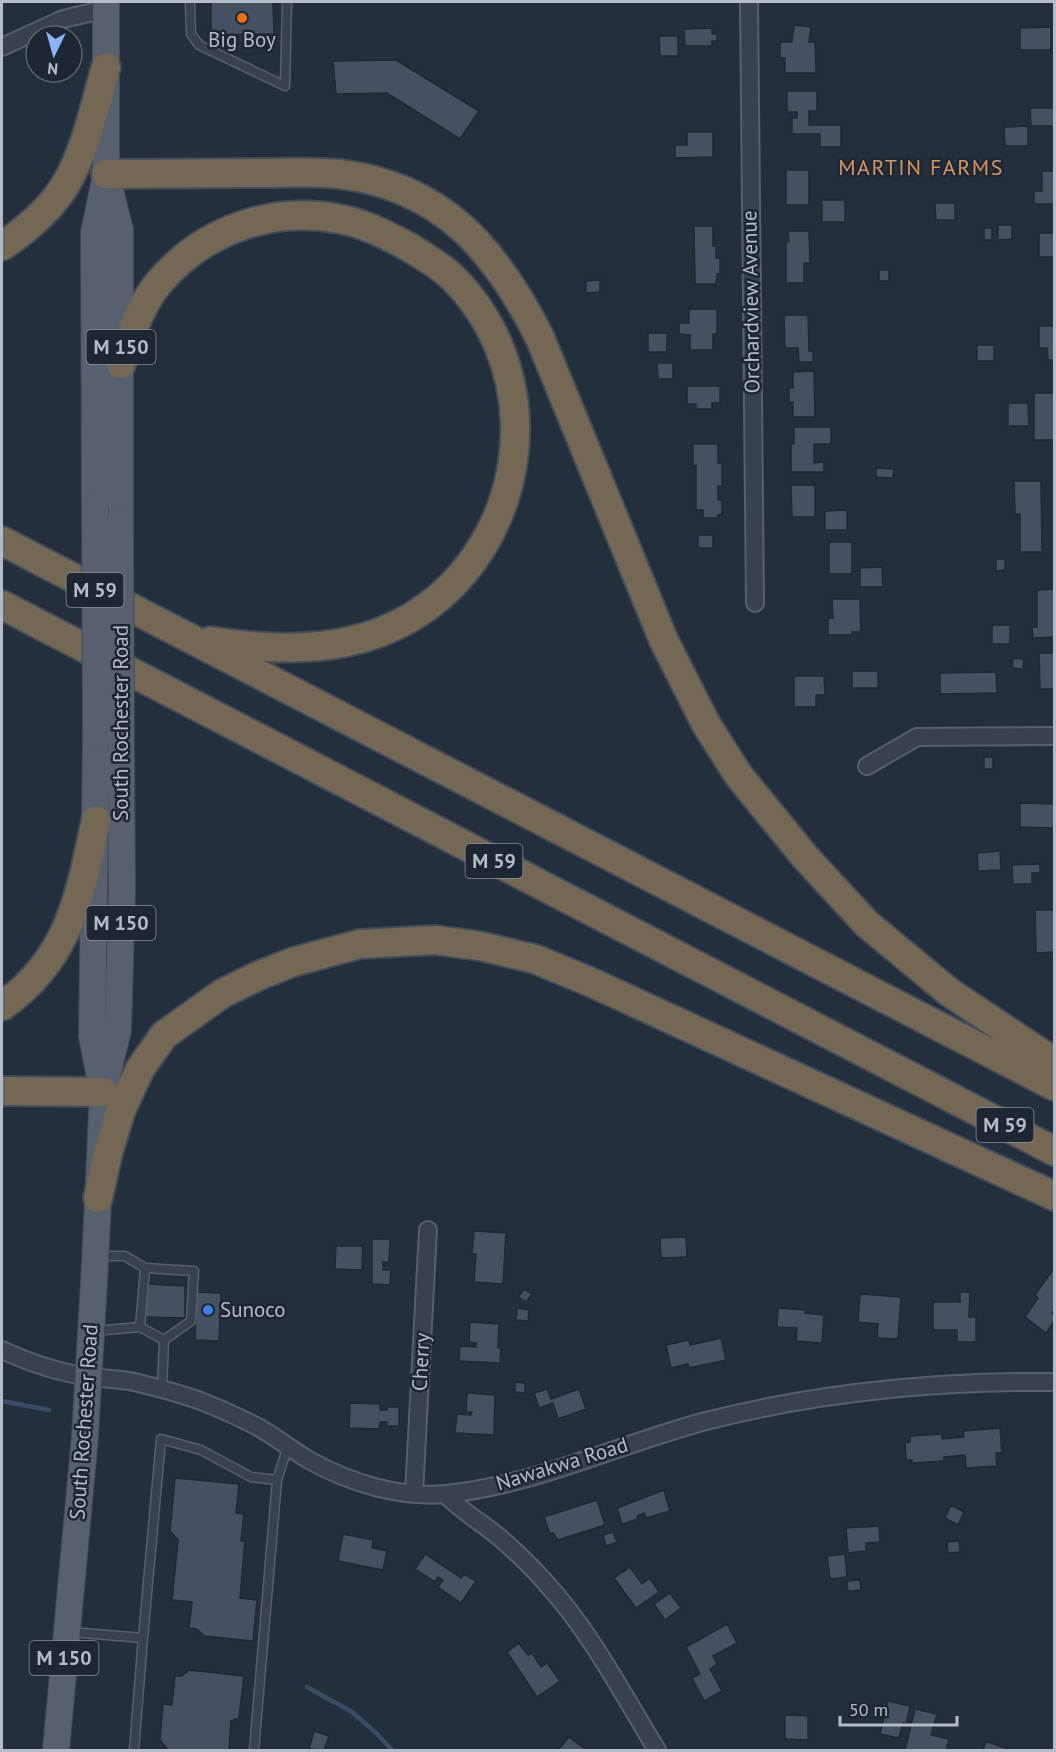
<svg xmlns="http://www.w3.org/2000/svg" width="1056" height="1752" viewBox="0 0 1056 1752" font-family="'PT Sans',sans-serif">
  <rect width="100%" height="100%" fill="#242f3e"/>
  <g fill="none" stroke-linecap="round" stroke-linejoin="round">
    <path stroke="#394c67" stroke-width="4.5" d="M2,1401L49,1410
      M307,1687L352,1712L376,1733L392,1750"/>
  </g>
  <path fill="#455162" stroke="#1f2835" stroke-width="1.5" d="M211,2H273L274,34L211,35Z
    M794,25L811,27L809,42H815L816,73H785V58H780V42H792Z
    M1051,27V50H1020V28Z
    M712,28V34H717V41H712V46H685L684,29Z
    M659,36H678V56H660Z
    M396,60L479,111L460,139L387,93L336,94L333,61Z
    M787,91H817V111H809V125H841V147H820V134H792V118H797V112H787Z
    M1030,108H1054V126H1031Z
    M1028,126V146H1005L1004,127Z
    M687,132H713V157L675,158V145H687Z
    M786,170H809V205H786Z
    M1042,171H1054V204H1034V191H1042Z
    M822,200H845V222H822Z
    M935,203H955V220H936Z
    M998,225H1012V239L998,240Z
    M694,226H713V246H716V258H720V274H717L716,284H695Z
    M984,228H992V240H984Z
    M788,231H809L810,263H804V283H786V242H789Z
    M1039,233H1054V257H1039Z
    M879,270H889V281H879Z
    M600,280V292L586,293V281Z
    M689,309H717V334H713V350H690V335L679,334V323H689Z
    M784,315H808L809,351H813V362H799L798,348H785Z
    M1039,326H1054V360H1048L1047,348H1039Z
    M648,333H667V352H648Z
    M977,345H994V361H977Z
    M657,363H673V379H658Z
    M814,371L815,417H793V402L789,403V388H793V372Z
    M687,386H720V403H712V409H696V404H687Z
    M1034,393H1054V440H1034Z
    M1008,403H1028L1029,426H1008Z
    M794,427H831V444H814V463L824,462V472H791V444H794Z
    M693,444H718V463H722V486H718V500H722V514L718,515V518H703V510H696V465L693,466Z
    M876,468L894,469L893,478L876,477Z
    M1014,481H1041L1042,552H1020V514H1015Z
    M791,485H815V517H792Z
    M847,510V530H825V511Z
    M698,535H713V548H698Z
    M829,542H852V574H829Z
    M996,559H1005V570L996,571Z
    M882,567L883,587H860V568Z
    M1054,589V637L1033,638L1032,627H1037V590Z
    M832,599H860L861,632H852V635H828V618H833Z
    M992,625H1010V644H992Z
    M1039,653H1054V689H1040Z
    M1013,658L1024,659L1023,669L1012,668Z
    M852,671H878V688H852Z
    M996,672L997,693L940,694V673Z
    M794,676H824L825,695H816V707H794Z
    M984,757H993V769H984Z
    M1020,803L1054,804V828L1020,827Z
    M1000,851L1001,870L978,871L977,853Z
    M1040,864V873H1032V884H1013L1012,865Z
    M1035,910H1054V952L1036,953Z
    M474,1231L506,1233L503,1284L474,1282L476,1254H472Z
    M686,1237L687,1257L661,1258L660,1238Z
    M372,1239H390L389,1262H383V1270H391L390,1285L372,1284Z
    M336,1246H363L362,1270L335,1269Z
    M1054,1268V1310L1052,1313L1054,1315V1321L1046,1333L1025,1317L1038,1298L1035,1295Z
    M147,1284L185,1286V1318L145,1317Z
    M524,1289L532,1294L526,1302L518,1297Z
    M197,1292L221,1293L219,1341L195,1340Z
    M960,1292H970L969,1317H976V1342H957V1330H933V1302H960Z
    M860,1294L901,1297L898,1339L877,1338L878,1324L858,1322Z
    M517,1308L529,1310L528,1321L516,1320Z
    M778,1308L806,1310L805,1313L824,1315L822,1343L796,1341L797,1328L777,1327Z
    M470,1322L499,1324L498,1348H501L500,1363L459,1361L460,1346L476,1347V1343L469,1342Z
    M721,1338L726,1360L689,1368L688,1364L671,1368L666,1345L689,1340L690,1345Z
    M515,1382L525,1383V1393L515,1392Z
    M547,1389L551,1399L579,1389L586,1409L558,1419L553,1403L539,1408L534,1393Z
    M467,1393L495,1395L494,1435L455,1433L457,1414L471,1415L472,1412H466Z
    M350,1403L380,1404V1410H387V1407H399V1426H386L387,1422H380L379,1429L349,1428Z
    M1000,1428L1002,1453H996L997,1466L966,1468L965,1455L944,1457V1461L912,1463V1460H906L905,1443L910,1442V1436L942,1434V1439L964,1437L963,1431Z
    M175,1478L239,1484L236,1513L244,1514L241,1541H245L240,1598L257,1600L253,1641L204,1636L197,1629L189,1628L192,1602L172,1600L178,1540L170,1531Z
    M664,1490L670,1511L646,1518L644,1513L637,1516L638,1519L622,1524L617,1508Z
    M597,1500L605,1525L558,1540L553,1533L550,1534L544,1517Z
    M951,1505L964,1512L958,1525L945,1518Z
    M879,1526L880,1542L866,1543V1551L848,1553L846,1528Z
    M613,1532L617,1542L606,1546L603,1535Z
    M343,1534L373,1540L372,1548L387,1551L383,1570L338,1561Z
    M959,1541L960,1552L948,1553L947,1542Z
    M425,1554L461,1578L464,1574L476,1581L461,1603L438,1587L443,1580L438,1577L435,1582L415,1569Z
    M845,1554L847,1577L830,1579L827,1556Z
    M630,1567L642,1584L650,1578L659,1592L636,1608L614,1578Z
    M860,1580L861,1590L848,1591L847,1581Z
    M670,1593L681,1608L665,1620L654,1604Z
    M727,1624L737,1643L713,1656L717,1664L710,1669L722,1691L704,1701L692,1678L700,1674L686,1647Z
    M519,1643L528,1655L532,1653L541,1667L547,1663L560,1681L537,1697L507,1652Z
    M189,1670L244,1676L239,1718L231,1721L229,1750H168L160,1740L163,1704L172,1705L175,1676H182Z
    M888,1701L910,1706L906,1724L903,1723L899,1738L880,1734Z
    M915,1709L937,1714L931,1735L949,1739L946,1750H905Z
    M785,1715L808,1716V1740L785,1739Z
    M314,1731L329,1736L324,1750L309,1749Z
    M569,1737L578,1744L587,1750H558Z
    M986,1741L1010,1750H983Z"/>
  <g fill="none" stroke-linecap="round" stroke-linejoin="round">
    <defs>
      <path id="lane" d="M190,2L191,34L199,45L285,86L287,2
        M97,1256H125L145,1268L140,1327
        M145,1268L194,1271L191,1321L164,1340
        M95,1331L140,1327L164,1340L162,1389
        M70,1632L143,1638L134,1750
        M143,1638L161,1439L201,1450L251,1477L277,1480
        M254,1750L277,1480L288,1446"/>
      <path id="street" d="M749,2L755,603
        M2,47L63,19L106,9
        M867,766L917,737L1054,736
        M2,1350C30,1363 60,1373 91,1377C105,1379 120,1379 134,1382C156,1387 177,1393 198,1400C219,1408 239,1417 258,1427C276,1437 292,1450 309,1460C350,1483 399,1498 446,1494C536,1485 619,1444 706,1421C820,1392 937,1381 1054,1382
        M414,1493L428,1230
        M445,1494C461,1511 481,1522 499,1537C515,1551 531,1566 545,1582C591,1632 622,1693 657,1750"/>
      <path id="primary" d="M106,2V174L120,230V521
        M95,508L94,233L105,180
        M96,739L92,1036L101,1083
        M56,1750L85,1436L95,1264L103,1092L118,1030L122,891L121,751"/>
      <path id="highway" d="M106,174C157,174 207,173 257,173C284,173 312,171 339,174C442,186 496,250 540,338L664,641L706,724L739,776L806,858L867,924L949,992L1054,1062
        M2,246C26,230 52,208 67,182C87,147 95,104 106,67
        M121,364C130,337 139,308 157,285C201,231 272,205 340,219C363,223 387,235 407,246C422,255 440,265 453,278C533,358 535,486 464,572C398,651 304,656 210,641
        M2,541L1054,1086
        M2,605L1054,1151
        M2,1006C70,959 80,895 96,820
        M2,1091L103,1092
        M98,1198L108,1153L121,1110L140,1069L164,1035L223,993L258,976L293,962L360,944L435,940L480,946L535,959L595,984L1054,1196"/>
    </defs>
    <use href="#lane" stroke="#565f6c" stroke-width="11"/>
    <use href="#street" stroke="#565f6c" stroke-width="20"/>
    <use href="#primary" stroke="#414a57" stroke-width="28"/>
    <use href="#highway" stroke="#434c59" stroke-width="32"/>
    <use href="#lane" stroke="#38414e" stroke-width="8"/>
    <use href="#street" stroke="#38414e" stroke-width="16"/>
    <use href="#primary" stroke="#56606e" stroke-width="26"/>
    <use href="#highway" stroke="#746855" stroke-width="28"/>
    <defs>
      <path id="primary-bridge" d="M95,508L96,739
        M120,521L121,751"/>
    </defs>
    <use href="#primary-bridge" stroke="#414a57" stroke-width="28" stroke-linecap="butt"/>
    <use href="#primary-bridge" stroke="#56606e" stroke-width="26"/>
  </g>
  <circle fill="#e8710a" stroke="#1d2633" stroke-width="2" cx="242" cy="18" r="6"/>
  <circle fill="#3f7fe0" stroke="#1d2633" stroke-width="2" cx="208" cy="1310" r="6"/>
  <g text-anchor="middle" stroke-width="5" stroke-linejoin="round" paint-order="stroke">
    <g fill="#1d2633" stroke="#878f9c" stroke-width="1.5">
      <rect x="86.5" y="330" width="69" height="34" rx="4.5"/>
      <rect x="66.5" y="573" width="57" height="34" rx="4.5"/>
      <rect x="465.5" y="844" width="57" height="34" rx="4.5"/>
      <rect x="86.5" y="906" width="69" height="34" rx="4.5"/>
      <rect x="976.5" y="1108" width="57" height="34" rx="4.5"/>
      <rect x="29.5" y="1641" width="69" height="34" rx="4.5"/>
    </g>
    <g font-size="20" font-weight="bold" fill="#b4bcc9">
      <text x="121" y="354">M 150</text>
      <text x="95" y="597">M 59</text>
      <text x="494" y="868">M 59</text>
      <text x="121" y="930">M 150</text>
      <text x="1005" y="1132">M 59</text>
      <text x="64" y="1665">M 150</text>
    </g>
    <g font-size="21" fill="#b4bcc9" stroke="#1d2633">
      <text x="242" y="47">Big Boy</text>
      <text x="220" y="1317" text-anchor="start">Sunoco</text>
    </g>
    <g font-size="21" fill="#b4bcc9" stroke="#1d2633">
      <text transform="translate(751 302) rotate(-91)" y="7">Orchardview Avenue</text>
      <text transform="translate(121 723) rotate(-90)" y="7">South Rochester Road</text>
      <text transform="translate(421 1362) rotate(-87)" y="7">Cherry</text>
      <text transform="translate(84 1422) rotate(-86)" y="7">South Rochester Road</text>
      <text transform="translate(562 1464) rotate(-17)" y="7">Nawakwa Road</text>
    </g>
    <g font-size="22" letter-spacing="1.5" fill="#d59563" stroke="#1d2633">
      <text x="921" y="175">MARTIN FARMS</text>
    </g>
  </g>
  <rect width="1056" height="1752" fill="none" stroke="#b4bcc9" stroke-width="6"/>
  <g transform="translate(54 54) rotate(185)"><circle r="28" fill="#1d2633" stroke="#59626f" stroke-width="1.5"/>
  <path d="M0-4.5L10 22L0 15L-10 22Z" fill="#8ab4f8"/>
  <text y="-9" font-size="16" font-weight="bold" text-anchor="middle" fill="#b4bcc9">N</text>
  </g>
  <path d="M840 1716v9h117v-9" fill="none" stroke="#b4bcc9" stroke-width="3"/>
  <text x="849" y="1716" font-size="18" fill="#b4bcc9" stroke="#1d2633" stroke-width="4.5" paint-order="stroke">50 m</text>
</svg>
